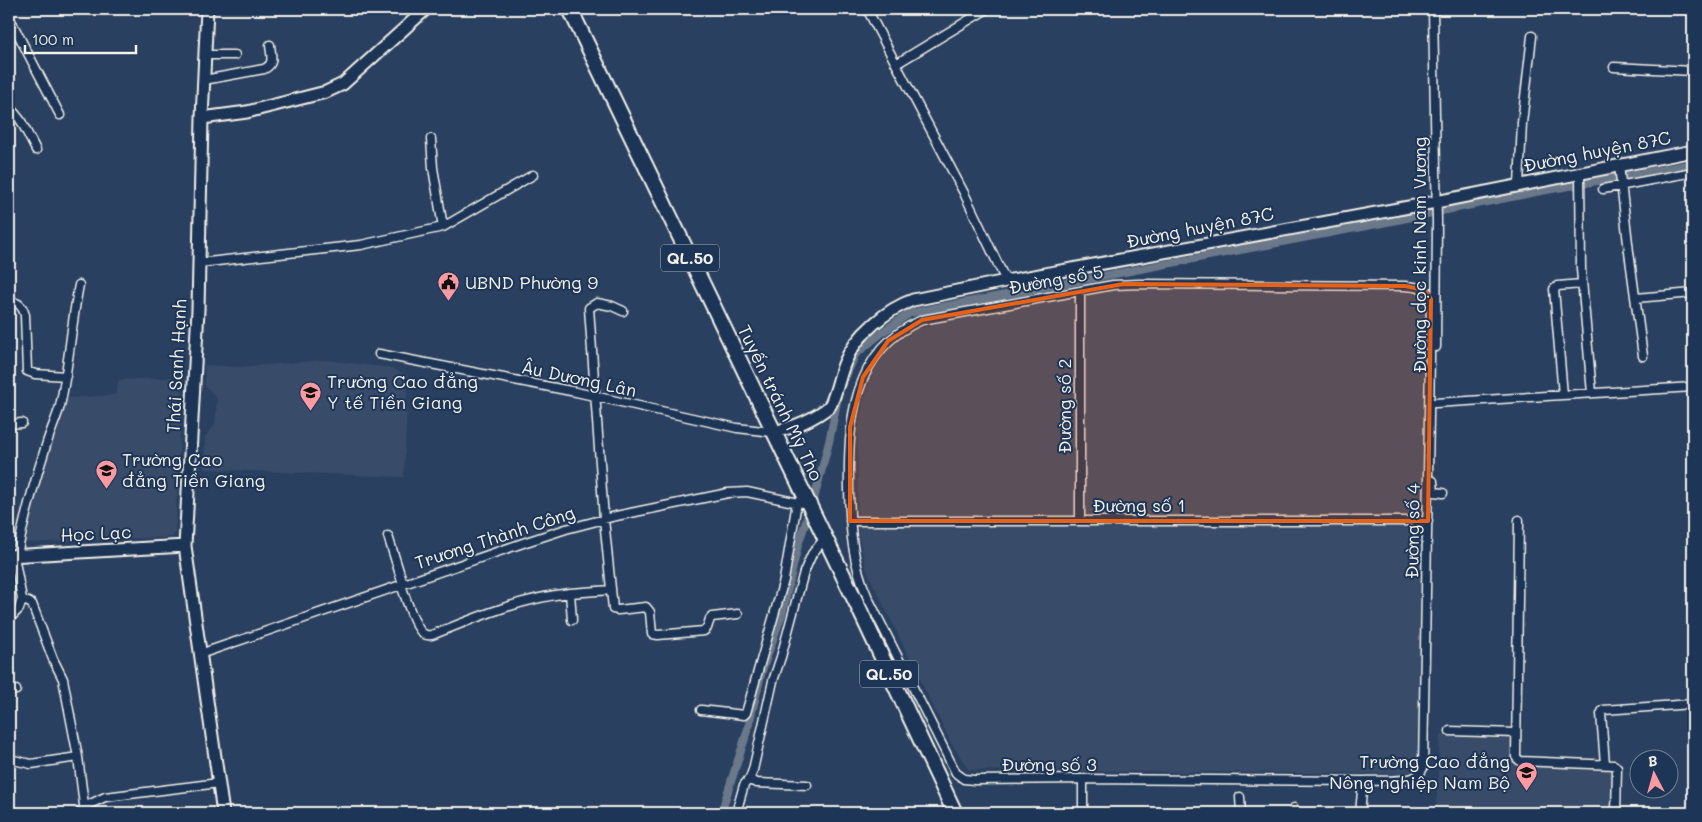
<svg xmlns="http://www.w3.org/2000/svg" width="1702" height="822" viewBox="0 0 1702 822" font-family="Mali,sans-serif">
  <rect width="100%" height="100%" fill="#2a4060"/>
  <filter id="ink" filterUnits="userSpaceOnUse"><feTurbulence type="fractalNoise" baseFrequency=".02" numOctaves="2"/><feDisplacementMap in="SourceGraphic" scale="10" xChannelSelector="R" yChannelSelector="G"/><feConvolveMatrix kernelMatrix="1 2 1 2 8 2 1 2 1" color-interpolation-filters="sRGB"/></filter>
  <g filter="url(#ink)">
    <path fill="#374c69" d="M1128,289L1402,291L1415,294L1422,299L1426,305L1419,753L1418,763L1413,770L1403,774L969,770L951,743L867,571L858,534V433L862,407L873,372L887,350L915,330L955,319L1100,292Z
      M325,360L392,368L408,376L404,477L204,469L205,437L215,425L217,398L205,386V365L237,367Z
      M183,377L175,533L172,537L20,543L65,398L115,395L119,380Z
      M1440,734L1513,735V764L1612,766L1614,768L1615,813H1436Z"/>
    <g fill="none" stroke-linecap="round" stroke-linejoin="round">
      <path stroke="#6a788a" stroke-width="8" d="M842,386L855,355L884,331L910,313L1382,223L1541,191L1693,164
        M721,813L747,732L762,671L782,614L798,545L815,495L829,442L838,397"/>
      <defs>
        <path id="street" d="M867,9L964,193L1006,281
          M1433,9L1437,222L1436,347
          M9,17L60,115
          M205,55H235
          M896,64L987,9
          M1614,67L1693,71
          M204,80L264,69C275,64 271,56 270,45
          M9,106L21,121L36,150
          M431,139L433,168L443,227
          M1619,165L1629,252L1643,356
          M1580,173L1581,269L1592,393
          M1519,185L1522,123L1532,36
          M1603,189L1693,172
          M199,263L361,245L443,227L533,175
          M1140,284L1405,286C1416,287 1428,287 1431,299L1423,768C1421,772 1419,775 1415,777C1403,783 1377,780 1363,781L1083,779L974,780L964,779L956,773L868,598C852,563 850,528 849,490C848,424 851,350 922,320L1113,285Z
          M1636,298L1693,293
          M9,301C19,303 22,305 25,315L27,371L35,374L66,376
          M623,311L612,306L597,303L589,308L604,519L613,609L618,610L646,607L650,612L652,634L658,635L704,631L707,628L710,619L712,617L738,614
          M379,354L576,392L737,428L773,432
          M1563,395L1554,289L1558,286L1582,284
          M1435,403L1693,387
          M9,424L22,423
          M1433,481L1434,492L1443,493
          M1519,520L1516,757L1520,761L1614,765L1617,768L1616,813
          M850,521H1428
          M1080,521V291
          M388,536L403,584
          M17,556C23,520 34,484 45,449C49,434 56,420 60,406C69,366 71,325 79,285
          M401,585C405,595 415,630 424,634C427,636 428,635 432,635C477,617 522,598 570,593L572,620
          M570,593L611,590
          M22,599L32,604L53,659L63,679L78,757L85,813
          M9,619L19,609L22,599L14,556
          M200,654L526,542L566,529L616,516L728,493L747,492L794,502L808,503
          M9,689L16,690
          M701,710L744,715L746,713L784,580L797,502
          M1450,731L1516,733
          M9,759L31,764L78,757
          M1605,764L1601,714L1603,710L1693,704
          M748,780L757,783L807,785
          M1240,797L1241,813
          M1294,808V813
          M79,813L84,807L105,797L219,783
          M736,813L744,785L750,778L753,770L773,681L781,657L804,572L812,554L825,538
          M1083,813V779
          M1360,813L1363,781"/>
        <path id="secondary" d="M207,9L202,118L198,310L185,546L223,813
          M202,118L247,112L326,92L343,84L426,9
          M773,432C792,428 814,419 830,406C837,392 839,376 845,362C856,335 887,309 913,300L1006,281L1436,202L1693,151
          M9,556L185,546"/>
        <path id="highway" d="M570,9L856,602L955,813"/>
      </defs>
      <use href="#street" stroke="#f4f1e8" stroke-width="11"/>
      <use href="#secondary" stroke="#f4f1e8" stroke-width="15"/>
      <use href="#highway" stroke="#f4f1e8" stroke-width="18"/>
      <use href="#street" stroke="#1d3557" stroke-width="8"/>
      <use href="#secondary" stroke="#1d3557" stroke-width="11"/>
      <use href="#highway" stroke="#1d3557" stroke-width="14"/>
    </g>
  </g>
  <path fill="#e96117" fill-opacity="0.2" stroke="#e96117" stroke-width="4" stroke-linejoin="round" d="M1123,284L1405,286L1425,290L1431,299L1428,521H850V427L863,377L888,341L922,320Z"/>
  <defs>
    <symbol id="civic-pin" viewBox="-11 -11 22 30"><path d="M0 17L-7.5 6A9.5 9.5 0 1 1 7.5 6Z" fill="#ff9aa2" stroke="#1d3557"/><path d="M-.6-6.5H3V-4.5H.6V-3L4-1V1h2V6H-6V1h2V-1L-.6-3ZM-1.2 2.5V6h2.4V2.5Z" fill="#111"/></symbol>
    <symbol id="university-pin" viewBox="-11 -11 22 30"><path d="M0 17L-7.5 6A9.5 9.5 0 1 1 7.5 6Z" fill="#ff9aa2" stroke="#1d3557"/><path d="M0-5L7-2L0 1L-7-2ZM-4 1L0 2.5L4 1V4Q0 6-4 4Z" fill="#111"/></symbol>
  </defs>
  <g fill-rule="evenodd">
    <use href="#civic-pin" x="436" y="270" width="25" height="34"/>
    <use href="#university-pin" x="298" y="380" width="25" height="34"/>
    <use href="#university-pin" x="94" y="458" width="25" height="34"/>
    <use href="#university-pin" x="1514" y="760" width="25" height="34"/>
  </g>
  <g text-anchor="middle" stroke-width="4" stroke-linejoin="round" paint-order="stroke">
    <g fill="#1d3557" stroke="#b4b9bc" stroke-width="1">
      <rect x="661" y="244.5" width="58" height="27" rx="4"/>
      <rect x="860" y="660.5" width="58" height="27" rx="4"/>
    </g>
    <g font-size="16" font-weight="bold" fill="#f4f1e8">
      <text x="690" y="264">QL.50</text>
      <text x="889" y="680">QL.50</text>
    </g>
    <g font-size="18" fill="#f4f1e8" stroke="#1d3557">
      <text transform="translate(1597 152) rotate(-11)" y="6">Đường huyện 87C</text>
      <text transform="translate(1200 228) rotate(-11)" y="6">Đường huyện 87C</text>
      <text transform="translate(1420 255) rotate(-90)" y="6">Đường dọc kinh Nam Vương</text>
      <text transform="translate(1056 280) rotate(-10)" y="6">Đường số 5</text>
      <text transform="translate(177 366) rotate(-87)" y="6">Thái Sanh Hạnh</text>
      <text transform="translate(579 379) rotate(12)" y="6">Âu Dương Lân</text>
      <text transform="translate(780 403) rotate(64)" y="6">Tuyến tránh Mỹ Tho</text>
      <text transform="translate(1065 406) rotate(-90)" y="6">Đường số 2</text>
      <text x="1139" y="512">Đường số 1</text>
      <text transform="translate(1413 531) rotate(-89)" y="6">Đường số 4</text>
      <text transform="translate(96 534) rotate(-3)" y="6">Học Lạc</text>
      <text transform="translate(495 538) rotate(-18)" y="6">Trương Thành Công</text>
      <text x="1049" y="771">Đường số 3</text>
    </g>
    <g font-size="18" fill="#f4f1e8" stroke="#1d3557" text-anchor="start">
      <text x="465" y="289">UBND Phường 9</text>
      <text x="327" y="388">Trường Cao đẳng<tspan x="327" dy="21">Y tế Tiền Giang</tspan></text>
      <text x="122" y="466">Trường Cao<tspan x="122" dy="21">đẳng Tiền Giang</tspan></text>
      <text x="1510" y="768" text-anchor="end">Trường Cao đẳng<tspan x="1510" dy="21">Nông nghiệp Nam Bộ</tspan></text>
    </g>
  </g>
  <rect width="1702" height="822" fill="none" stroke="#1d3557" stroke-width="30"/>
  <rect x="15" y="15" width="1672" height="792" fill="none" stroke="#f4f1e8" stroke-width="2" filter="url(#ink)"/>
  <g transform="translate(1654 774) rotate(354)"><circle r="24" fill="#1d3557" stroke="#738091"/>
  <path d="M0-4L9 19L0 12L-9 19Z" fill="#ff9aa2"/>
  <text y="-8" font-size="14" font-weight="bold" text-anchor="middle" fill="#f4f1e8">B</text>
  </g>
  <path d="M25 45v8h111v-8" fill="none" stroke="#f4f1e8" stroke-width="2.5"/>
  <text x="32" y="45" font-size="15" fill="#f4f1e8" stroke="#1d3557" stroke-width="4" paint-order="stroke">100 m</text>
</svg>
